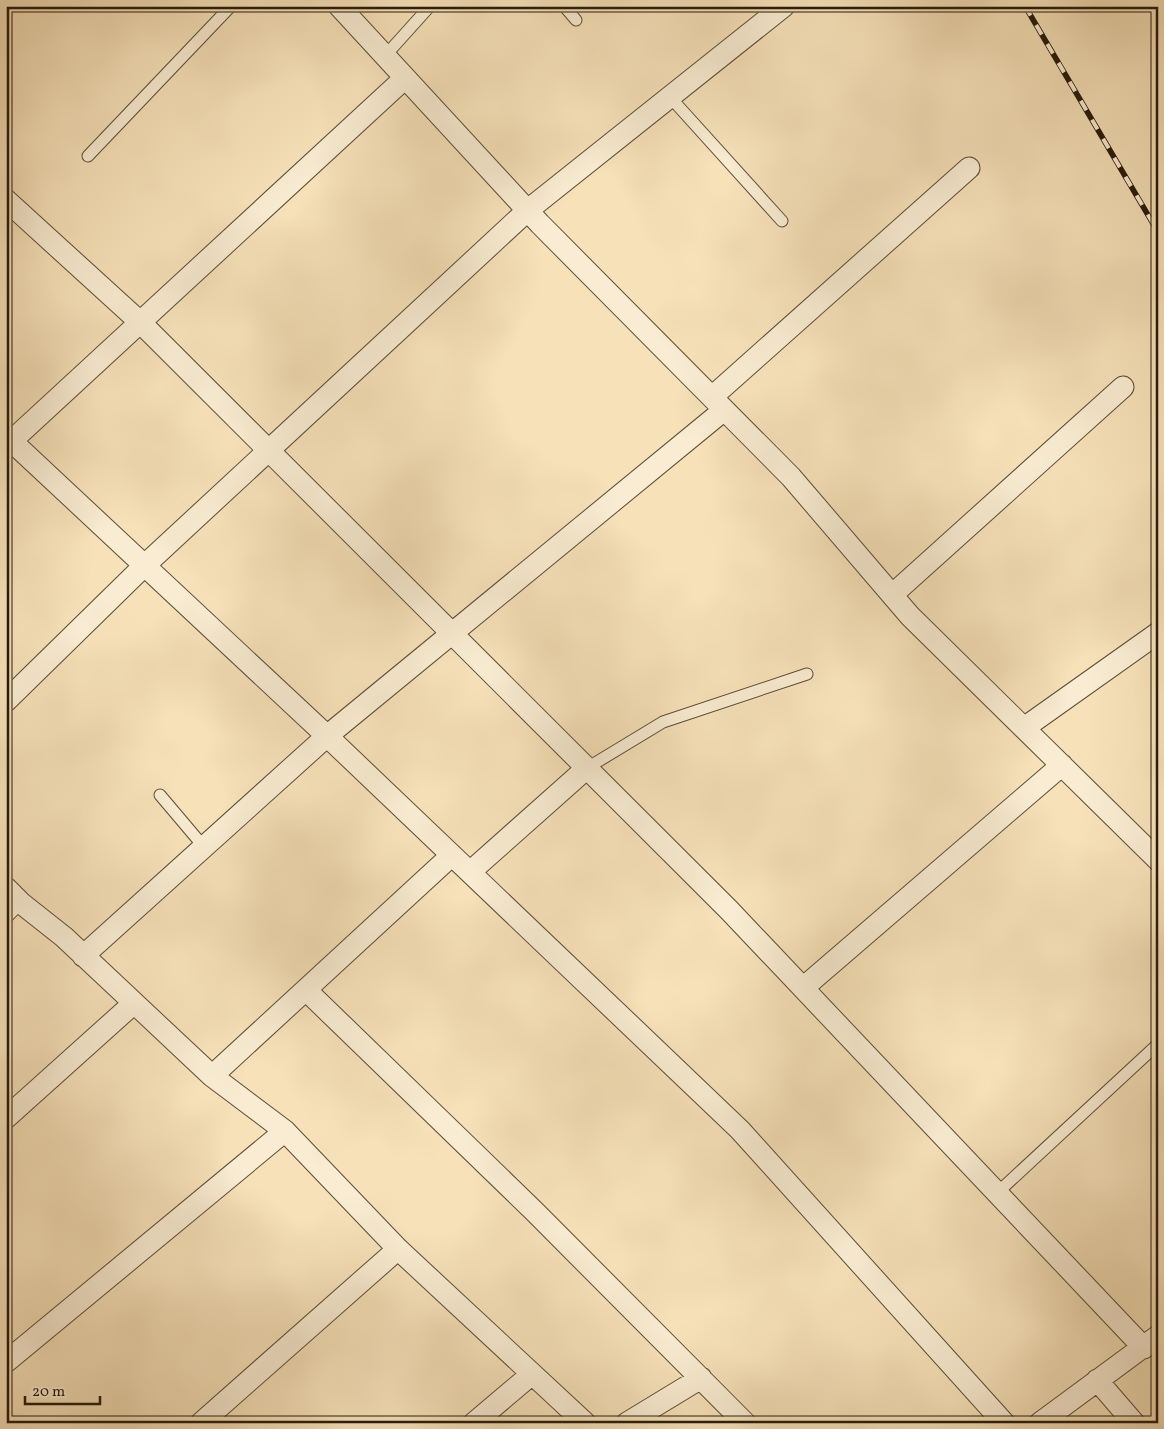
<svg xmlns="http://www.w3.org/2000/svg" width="1164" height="1429" viewBox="0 0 1164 1429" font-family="Vollkorn,serif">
  <rect width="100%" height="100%" fill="#f6e1b9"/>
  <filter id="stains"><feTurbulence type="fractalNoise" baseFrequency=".004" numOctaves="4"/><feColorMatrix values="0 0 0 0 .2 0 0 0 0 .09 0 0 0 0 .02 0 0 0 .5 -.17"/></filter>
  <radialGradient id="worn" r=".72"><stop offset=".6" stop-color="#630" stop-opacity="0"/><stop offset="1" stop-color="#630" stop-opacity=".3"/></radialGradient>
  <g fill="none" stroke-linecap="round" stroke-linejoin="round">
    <defs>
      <path id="lane" d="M564,6L576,20
        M385,56L430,6
        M670,97L782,221
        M88,156L231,6
        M587,768L663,722L807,674
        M160,795L204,847
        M6,918L21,903
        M997,1193L1158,1044"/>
      <path id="street" d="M339,6L540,224L791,477L910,616L1158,860
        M6,200L141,323L729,910L1144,1348
        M712,397L969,168
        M6,436L327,736L740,1130L1004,1423
        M6,446L405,78
        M892,595L1123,387
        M6,701L145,565L528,210L784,6
        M1024,728L1158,633
        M470,872L587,768
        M6,888L21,903L64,937L212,1076L285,1131L398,1249L585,1423
        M83,956L327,736L724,410
        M803,988L1062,765
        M306,990L534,1211L745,1423
        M212,1076L452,855
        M6,1118L134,1003
        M6,1362L285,1131
        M1097,1380L1134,1423
        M201,1423L398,1249
        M474,1423L532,1374
        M627,1423L701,1378
        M1040,1423L1158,1336"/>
    </defs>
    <use href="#lane" stroke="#5b4c36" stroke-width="13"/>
    <use href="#street" stroke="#5b4c36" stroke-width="23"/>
    <use href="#lane" stroke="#f9ecd2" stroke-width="11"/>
    <use href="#street" stroke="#f9ecd2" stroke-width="21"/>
    <defs>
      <path id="rail" d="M1025,6L1158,232
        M1153,6L1158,15"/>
    </defs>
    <use href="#rail" stroke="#271b0b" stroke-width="5.5"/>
    <use href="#rail" stroke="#f9ecd2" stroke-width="4" stroke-dasharray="11" stroke-linecap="butt"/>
  </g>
  <rect width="1164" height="1429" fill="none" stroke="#f6e1b9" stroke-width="25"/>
  <rect x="8" y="8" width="1149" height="1414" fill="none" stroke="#271b0b" stroke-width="2.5"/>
  <rect x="12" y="12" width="1139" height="1404" fill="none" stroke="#271b0b"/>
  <path d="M25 1396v8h75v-8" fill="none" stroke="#271b0b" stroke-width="2.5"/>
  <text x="32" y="1396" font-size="15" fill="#271b0b" stroke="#f9ecd2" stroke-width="4" paint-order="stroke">20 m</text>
  <rect width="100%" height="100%" filter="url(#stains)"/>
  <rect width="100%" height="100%" fill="url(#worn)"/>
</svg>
